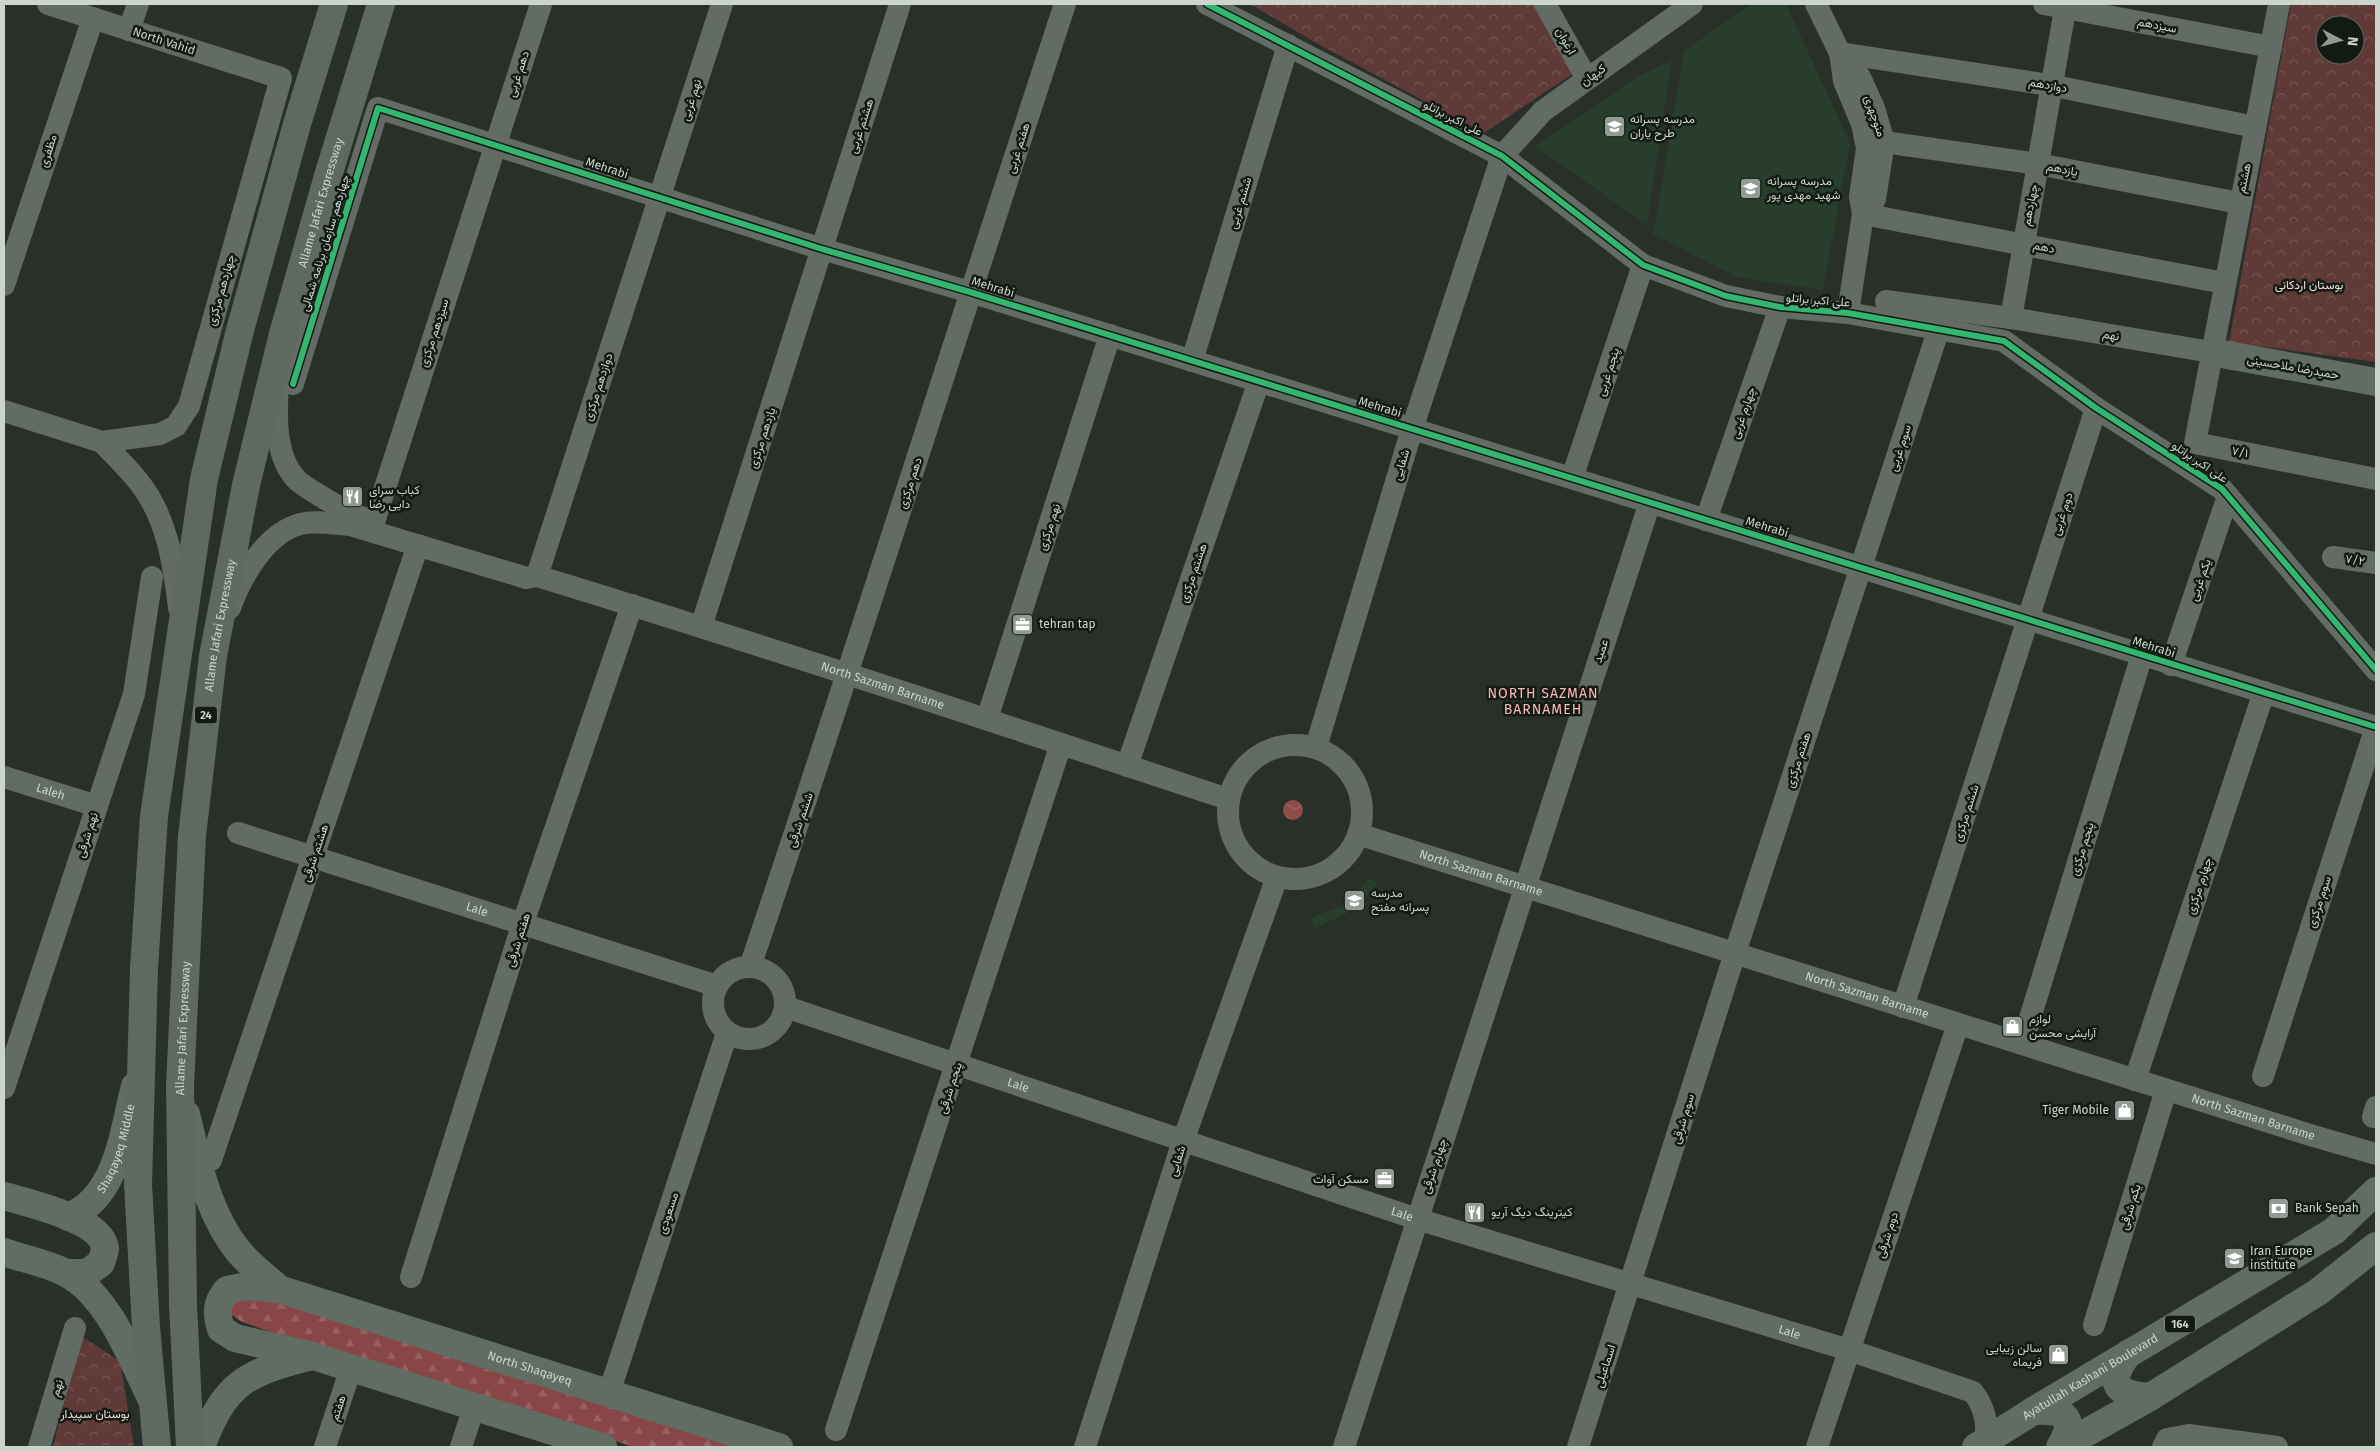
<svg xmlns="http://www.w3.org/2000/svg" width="2380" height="1451" viewBox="0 0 2380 1451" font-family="'Fira Sans',Vazirmatn,sans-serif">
  <defs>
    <pattern id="forest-firs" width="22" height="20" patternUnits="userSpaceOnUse" patternTransform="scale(1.25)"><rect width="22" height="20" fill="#884746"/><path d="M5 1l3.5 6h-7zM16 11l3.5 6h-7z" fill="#976160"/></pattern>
    <pattern id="park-crowns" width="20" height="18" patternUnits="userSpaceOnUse" patternTransform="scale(1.25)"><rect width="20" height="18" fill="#5f3a38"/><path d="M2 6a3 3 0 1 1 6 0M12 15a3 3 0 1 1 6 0" fill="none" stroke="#755654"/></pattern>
    <pattern id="water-waves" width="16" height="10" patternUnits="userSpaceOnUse" patternTransform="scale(1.25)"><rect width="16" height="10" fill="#904b4a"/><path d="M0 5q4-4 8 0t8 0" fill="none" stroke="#9e6463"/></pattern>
  </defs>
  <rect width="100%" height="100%" fill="#283029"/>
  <path fill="#293d2c" d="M1751,4H1786L1850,143L1823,290L1737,277L1653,234L1684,51Z
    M1672,60L1647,225L1535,146L1639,76Z
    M1368,879L1379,883L1359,904L1347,913L1314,929L1311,918L1339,907L1353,896Z"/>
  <path fill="url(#forest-firs)" d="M264,1296L745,1447H634L294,1340L242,1322L232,1315L230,1303Z"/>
  <path fill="url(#park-crowns)" fill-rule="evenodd" d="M1250,4H1537L1574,73L1484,133L1318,44Z
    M2291,4H2376V362L2229,342ZM2325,25H2355V55H2325Z
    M81,1336L120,1361L134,1447H53Z"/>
  <path fill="url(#water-waves)" d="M1283 810a10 10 0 1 1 20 0a10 10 0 1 1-20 0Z"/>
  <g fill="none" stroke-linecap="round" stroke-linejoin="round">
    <g stroke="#636c64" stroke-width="22">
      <path d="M1207,4L1502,156L1643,265L1726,296L1780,307L1848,313L2004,341L2096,408L2222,489L2376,670"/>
      <path d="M1545,4L1587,79"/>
      <path d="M1816,4L1840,53L1860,77L1874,108L1884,142L1875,199"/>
      <path d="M2044,4L2271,47"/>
      <path d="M2279,4L2195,443L2376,479"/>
      <path d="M129,30L138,4"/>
      <path d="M1840,53L2050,85L2255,127"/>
      <path d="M1840,53L1844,81L1862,124L1867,148L1860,197L1863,214L1848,313"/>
      <path d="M1884,142L2038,164L2239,203"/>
      <path d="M1863,214L2224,283"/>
      <path d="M4,285L93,18"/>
      <path d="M1886,301L2011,318L2211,352"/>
      <path d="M2011,318L2066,4"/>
      <path d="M1192,361L1288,45"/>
      <path d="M278,384C276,415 274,458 298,481C306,488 318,494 327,500C341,508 354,515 369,520"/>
      <path d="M293,384L378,108L822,249L970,292L2376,727"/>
      <path d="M4,411L102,442L160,434L176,426L189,406L281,78L48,4"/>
      <path d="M102,442C114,455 127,467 138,481C167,516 174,565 179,608"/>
      <path d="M1572,478L1643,265"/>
      <path d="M1706,520L1780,307"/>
      <path d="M374,522L541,4"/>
      <path d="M2333,557L2376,563"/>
      <path d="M537,576L722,4"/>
      <path id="s1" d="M230,608C241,577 265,534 300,524C315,520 335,524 350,525L517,575L526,578L537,576C769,647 998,723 1228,799"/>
      <path d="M701,627L900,4"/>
      <path d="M2171,665L2228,496"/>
      <path d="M987,719L1110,335"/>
      <circle cx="1295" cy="812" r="67"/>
      <path d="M1316,747L1412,429L1502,156L1543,111L1692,4"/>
      <path d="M1127,766L1259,381"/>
      <path id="s2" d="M4,777L97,806"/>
      <path id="s3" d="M238,833L717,986"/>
      <path id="s4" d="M1358,834L2310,1135L2376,1154"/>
      <circle cx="749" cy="1003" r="36"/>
      <path d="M750,967C858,647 959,325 1065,4"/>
      <path id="s5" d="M786,1007L1417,1219L1849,1350L1973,1392C1985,1408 1987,1421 1986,1441"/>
      <path d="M1903,1007L2096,408"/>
      <path d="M2022,1044L2142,655"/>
      <path d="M2263,1076L2376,727"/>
      <path d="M2135,1080L2264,692"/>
      <path d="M4,1088L134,694L152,577"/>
      <path d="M2373,1117L2376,1107"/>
      <path d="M211,1160L418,545"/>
      <path d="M411,1277L523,923L632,605"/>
      <path d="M2094,1325L2166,1090"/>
      <path d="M609,1393L727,1033"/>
      <path d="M836,1430L1061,744"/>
      <path d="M39,1447L75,1328"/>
      <path d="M325,1447L351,1368"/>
      <path d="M461,1447L474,1407"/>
      <path d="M1085,1447L1183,1141L1277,877"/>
      <path d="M1344,1447L1650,502"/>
      <path d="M1578,1447L1735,953L1939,328"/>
      <path d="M1817,1447L1958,1024"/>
      <path d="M2163,1447L2167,1439L2189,1435L2277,1447"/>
    </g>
    <g stroke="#616c63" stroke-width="28">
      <path d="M2211,352L2376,382"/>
      <path d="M186,1114C198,1162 207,1213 239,1252C251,1266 266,1277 279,1289"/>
      <path d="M4,1196C28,1203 101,1219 105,1248C105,1252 102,1259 101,1263L87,1273H66"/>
      <path id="s6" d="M68,1217C118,1197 123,1132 135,1086"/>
      <path d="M4,1252C23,1259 47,1263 66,1273C108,1295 131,1357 151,1398"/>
      <path d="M2128,1354C2105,1383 2117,1395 2150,1397"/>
      <path d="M2033,1411C2064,1409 2078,1417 2060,1447"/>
      <path d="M201,1447C225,1383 245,1373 309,1357"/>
      <path id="s7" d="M603,1447L313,1356L235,1338L221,1329C216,1313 216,1303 227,1290L247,1286L279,1289L779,1447"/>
      <path id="s8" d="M1976,1447L2033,1411L2334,1231L2376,1191"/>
      <path d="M2061,1447L2150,1397L2318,1292L2376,1246"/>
    </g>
    <g stroke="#5e695f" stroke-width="28">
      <path d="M157,1447L146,1327L138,1184L144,968L154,816L204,479L239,334L297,124L334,4"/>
      <path id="s9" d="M190,1447L183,1304L180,1085L192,836L213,656L246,485L283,334L328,176L381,4"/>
    </g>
    <defs>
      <path id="cycleway" d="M1207,4L1502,156L1643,265L1726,296L1780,307L1848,313L2004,341L2096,408L2222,489L2376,670
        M293,384L378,108L822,249L970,292L2376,727"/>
    </defs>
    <use href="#cycleway" stroke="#121a13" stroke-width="9"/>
    <use href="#cycleway" stroke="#33b770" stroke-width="6"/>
  </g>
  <defs>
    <symbol id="school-square" viewBox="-11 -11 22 22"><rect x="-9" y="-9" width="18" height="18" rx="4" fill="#929b93" stroke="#121a13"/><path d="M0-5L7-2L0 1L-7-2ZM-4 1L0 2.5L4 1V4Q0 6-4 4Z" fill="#fff"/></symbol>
    <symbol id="restaurant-square" viewBox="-11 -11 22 22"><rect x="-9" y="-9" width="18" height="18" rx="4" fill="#929b93" stroke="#121a13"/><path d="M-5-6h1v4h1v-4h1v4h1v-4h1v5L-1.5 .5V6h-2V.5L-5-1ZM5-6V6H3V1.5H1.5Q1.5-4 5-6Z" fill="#fff"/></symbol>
    <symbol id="office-square" viewBox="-11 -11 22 22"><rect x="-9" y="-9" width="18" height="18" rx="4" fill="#929b93" stroke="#121a13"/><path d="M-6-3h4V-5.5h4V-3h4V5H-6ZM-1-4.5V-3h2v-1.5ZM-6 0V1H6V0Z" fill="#fff"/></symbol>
    <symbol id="shop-square" viewBox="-11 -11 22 22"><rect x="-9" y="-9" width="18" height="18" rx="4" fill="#929b93" stroke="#121a13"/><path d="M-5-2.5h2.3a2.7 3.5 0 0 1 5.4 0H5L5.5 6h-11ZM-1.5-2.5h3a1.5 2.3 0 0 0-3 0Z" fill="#fff"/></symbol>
    <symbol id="bank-square" viewBox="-11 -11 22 22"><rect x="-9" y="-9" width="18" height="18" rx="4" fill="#929b93" stroke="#121a13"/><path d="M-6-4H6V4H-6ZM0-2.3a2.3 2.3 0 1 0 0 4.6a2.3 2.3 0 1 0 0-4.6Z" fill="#fff"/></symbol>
  </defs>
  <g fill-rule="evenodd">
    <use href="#school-square" x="1602" y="114" width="25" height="25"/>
    <use href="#school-square" x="1738" y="176" width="25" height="25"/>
    <use href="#restaurant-square" x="340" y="484" width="25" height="25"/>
    <use href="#office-square" x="1010" y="612" width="25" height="25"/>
    <use href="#school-square" x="1342" y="888" width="25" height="25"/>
    <use href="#shop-square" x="2000" y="1014" width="25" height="25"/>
    <use href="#shop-square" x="2112" y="1098" width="25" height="25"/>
    <use href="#office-square" x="1372" y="1166" width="25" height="25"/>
    <use href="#bank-square" x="2266" y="1196" width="25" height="25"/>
    <use href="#restaurant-square" x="1462" y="1200" width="25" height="25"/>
    <use href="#school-square" x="2222" y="1246" width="25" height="25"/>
    <use href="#shop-square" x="2046" y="1342" width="25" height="25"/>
  </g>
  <g text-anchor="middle" stroke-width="5" stroke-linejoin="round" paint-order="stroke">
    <g fill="#121a13" stroke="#949d94" stroke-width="1">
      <rect x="195" y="706.5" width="22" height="17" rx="4"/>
      <rect x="2165" y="1315.5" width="30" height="17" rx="4"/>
    </g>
    <g font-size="11" font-weight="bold" fill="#cbd5cc">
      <text x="206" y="719">24</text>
      <text x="2180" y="1328">164</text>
    </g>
    <g font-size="12" fill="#cbd5cc" stroke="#121a13">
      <text transform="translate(2157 25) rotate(11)" y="4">سیزدهم</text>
      <text transform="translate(164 41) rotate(18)" y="4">North Vahid</text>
      <text transform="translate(1566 41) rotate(61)" y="4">ارغوان</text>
      <text transform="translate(518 74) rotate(-72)" y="4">دهم غربی</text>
      <text transform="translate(1593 75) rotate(-36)" y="4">کیهان</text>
      <text transform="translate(2048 85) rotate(10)" y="4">دوازدهم</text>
      <text transform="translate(691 100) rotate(-72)" y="4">نهم غربی</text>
      <text transform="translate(1875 116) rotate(71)" y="4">منوچهری</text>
      <text transform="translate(1453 118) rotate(27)" y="4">علی اکبر براتلو</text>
      <text transform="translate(861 126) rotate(-72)" y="4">هشتم غربی</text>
      <text transform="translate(1018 148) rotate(-72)" y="4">هفتم غربی</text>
      <text transform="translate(48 151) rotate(-72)" y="4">مظفری</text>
      <text transform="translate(607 168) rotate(18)" y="4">Mehrabi</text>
      <text transform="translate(2062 169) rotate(11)" y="4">یازدهم</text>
      <text transform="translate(2244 178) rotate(-78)" y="4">هشتم</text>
      <text dy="4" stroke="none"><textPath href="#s9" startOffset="1259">Allame Jafari Expressway</textPath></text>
      <text transform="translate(1240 203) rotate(-73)" y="4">ششم غربی</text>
      <text transform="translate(2030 205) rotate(-79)" y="4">چهاردهم</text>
      <text transform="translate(325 243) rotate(-73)" y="4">چهاردهم سازمان برنامه شمالی</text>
      <text transform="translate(2044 247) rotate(11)" y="4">دهم</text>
      <text transform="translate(993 287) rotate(17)" y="4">Mehrabi</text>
      <text transform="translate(221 290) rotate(-74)" y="4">چهاردهم مرکزی</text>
      <text transform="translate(1818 300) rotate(5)" y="4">علی اکبر براتلو</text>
      <text transform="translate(434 333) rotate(-72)" y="4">سیزدهم مرکزی</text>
      <text transform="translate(2111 335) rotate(10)" y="4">نهم</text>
      <text transform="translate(2293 367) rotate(10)" y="4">حمیدرضا ملاحسینی</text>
      <text transform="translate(1608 372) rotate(-72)" y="4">پنجم غربی</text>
      <text transform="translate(598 387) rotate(-72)" y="4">دوازدهم مرکزی</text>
      <text transform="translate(1380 407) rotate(17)" y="4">Mehrabi</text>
      <text transform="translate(1743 413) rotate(-71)" y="4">چهارم غربی</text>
      <text transform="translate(762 438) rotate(-72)" y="4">یازدهم مرکزی</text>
      <text transform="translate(1900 448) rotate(-72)" y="4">سوم غربی</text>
      <text transform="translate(2240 452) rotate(11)" y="4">۷/۱</text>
      <text transform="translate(2200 462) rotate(34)" y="4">علی اکبر براتلو</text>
      <text transform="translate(1401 465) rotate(-73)" y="4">شفایی</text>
      <text transform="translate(910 483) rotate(-72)" y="4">دهم مرکزی</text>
      <text transform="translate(2062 514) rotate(-72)" y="4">دوم غربی</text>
      <text transform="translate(1049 527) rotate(-72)" y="4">نهم مرکزی</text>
      <text transform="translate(1767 527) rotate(17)" y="4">Mehrabi</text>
      <text transform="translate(2355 560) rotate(8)" y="4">۷/۲</text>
      <text transform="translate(1193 573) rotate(-71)" y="4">هشتم مرکزی</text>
      <text transform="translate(2200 580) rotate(-71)" y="4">یکم غربی</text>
      <text dy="4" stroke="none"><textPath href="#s9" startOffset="824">Allame Jafari Expressway</textPath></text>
      <text transform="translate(2154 647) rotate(18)" y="4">Mehrabi</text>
      <text transform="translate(1601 651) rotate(-72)" y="4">عمید</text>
      <text dy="4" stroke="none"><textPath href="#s1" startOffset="721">North Sazman Barname</textPath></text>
      <text transform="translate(1798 760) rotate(-72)" y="4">هفتم مرکزی</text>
      <text dy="4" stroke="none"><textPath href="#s2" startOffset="49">Laleh</textPath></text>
      <text transform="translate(1966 813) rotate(-72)" y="4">ششم مرکزی</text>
      <text transform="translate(800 820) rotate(-71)" y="4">ششم شرقی</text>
      <text transform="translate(87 835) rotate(-72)" y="4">نهم شرقی</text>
      <text transform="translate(2082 849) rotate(-73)" y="4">پنجم مرکزی</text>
      <text transform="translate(315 853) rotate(-71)" y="4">هشتم شرقی</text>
      <text dy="4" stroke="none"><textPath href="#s4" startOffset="129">North Sazman Barname</textPath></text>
      <text transform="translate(2199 886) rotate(-72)" y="4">چهارم مرکزی</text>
      <text transform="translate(2319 902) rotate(-72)" y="4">سوم مرکزی</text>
      <text dy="4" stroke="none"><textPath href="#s3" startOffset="251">Lale</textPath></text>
      <text transform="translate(518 940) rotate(-72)" y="4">هفتم شرقی</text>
      <text dy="4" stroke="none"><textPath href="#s4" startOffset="534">North Sazman Barname</textPath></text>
      <text dy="4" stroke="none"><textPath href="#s9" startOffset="419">Allame Jafari Expressway</textPath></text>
      <text dy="4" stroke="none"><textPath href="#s5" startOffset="245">Lale</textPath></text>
      <text transform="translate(950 1088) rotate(-72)" y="4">پنجم شرقی</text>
      <text dy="4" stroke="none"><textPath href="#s4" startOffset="939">North Sazman Barname</textPath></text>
      <text transform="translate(1683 1119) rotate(-73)" y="4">سوم شرقی</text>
      <text dy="4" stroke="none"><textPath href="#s6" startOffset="88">Shaqayeq Middle</textPath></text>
      <text transform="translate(1177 1161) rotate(-72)" y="4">شفایی</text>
      <text transform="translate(1434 1166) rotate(-72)" y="4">چهارم شرقی</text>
      <text transform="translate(2130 1207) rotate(-73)" y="4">یکم شرقی</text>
      <text transform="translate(668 1213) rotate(-72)" y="4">مسعودی</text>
      <text dy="4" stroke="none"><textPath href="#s5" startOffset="650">Lale</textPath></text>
      <text transform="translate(1887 1235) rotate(-72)" y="4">دوم شرقی</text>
      <text dy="4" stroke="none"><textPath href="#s5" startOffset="1055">Lale</textPath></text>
      <text transform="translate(1605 1366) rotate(-72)" y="4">اسماعیلی</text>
      <text dy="4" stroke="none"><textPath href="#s7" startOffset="758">North Shaqayeq</textPath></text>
      <text dy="4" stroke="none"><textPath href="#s8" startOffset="134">Ayatullah Kashani Boulevard</textPath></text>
      <text transform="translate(57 1388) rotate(-73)" y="4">نهم</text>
      <text transform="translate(338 1408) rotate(-72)" y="4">هفتم</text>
    </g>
    <g font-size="12" fill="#cbd5cc" stroke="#121a13" text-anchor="start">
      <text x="1630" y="123">مدرسه پسرانه<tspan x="1630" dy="14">طرح یاران</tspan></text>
      <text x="1767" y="185">مدرسه پسرانه<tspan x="1767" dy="14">شهید مهدی پور</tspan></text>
      <text x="369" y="494">کباب سرای<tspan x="369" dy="14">دایی رضا</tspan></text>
      <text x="1039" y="628">tehran tap</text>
      <text x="1371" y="897">مدرسه<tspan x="1371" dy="14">پسرانه مفتح</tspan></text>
      <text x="2029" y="1023">لوازم<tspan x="2029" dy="14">آرایشی محسن</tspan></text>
      <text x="2109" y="1114" text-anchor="end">Tiger Mobile</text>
      <text x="1369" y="1183" text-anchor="end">مسکن آوات</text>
      <text x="2295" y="1212">Bank Sepah</text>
      <text x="1491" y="1216">کیترینگ دیگ آریو</text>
      <text x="2250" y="1255">Iran Europe<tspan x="2250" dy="14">institute</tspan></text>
      <text x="2042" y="1352" text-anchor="end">سالن زیبایی<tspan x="2042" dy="14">فریماه</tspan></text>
    </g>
    <g font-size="12" fill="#f4dcdb" stroke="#121a13">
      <text x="2309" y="289">بوستان اردکانی</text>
      <text x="95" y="1418">بوستان سپیدار</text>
    </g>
    <g font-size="14" letter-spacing="1" fill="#fcb8b5" stroke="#121a13">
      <text x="1543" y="698">NORTH SAZMAN<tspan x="1543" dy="16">BARNAMEH</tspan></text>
    </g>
  </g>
  <rect width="2380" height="1451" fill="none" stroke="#cbd5cc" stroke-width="10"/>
  <g transform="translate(2340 40) rotate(96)"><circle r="24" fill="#121a13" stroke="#5c655d"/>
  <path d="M0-4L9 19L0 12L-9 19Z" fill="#929b93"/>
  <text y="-8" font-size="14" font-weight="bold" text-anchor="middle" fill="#cbd5cc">N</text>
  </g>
</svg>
